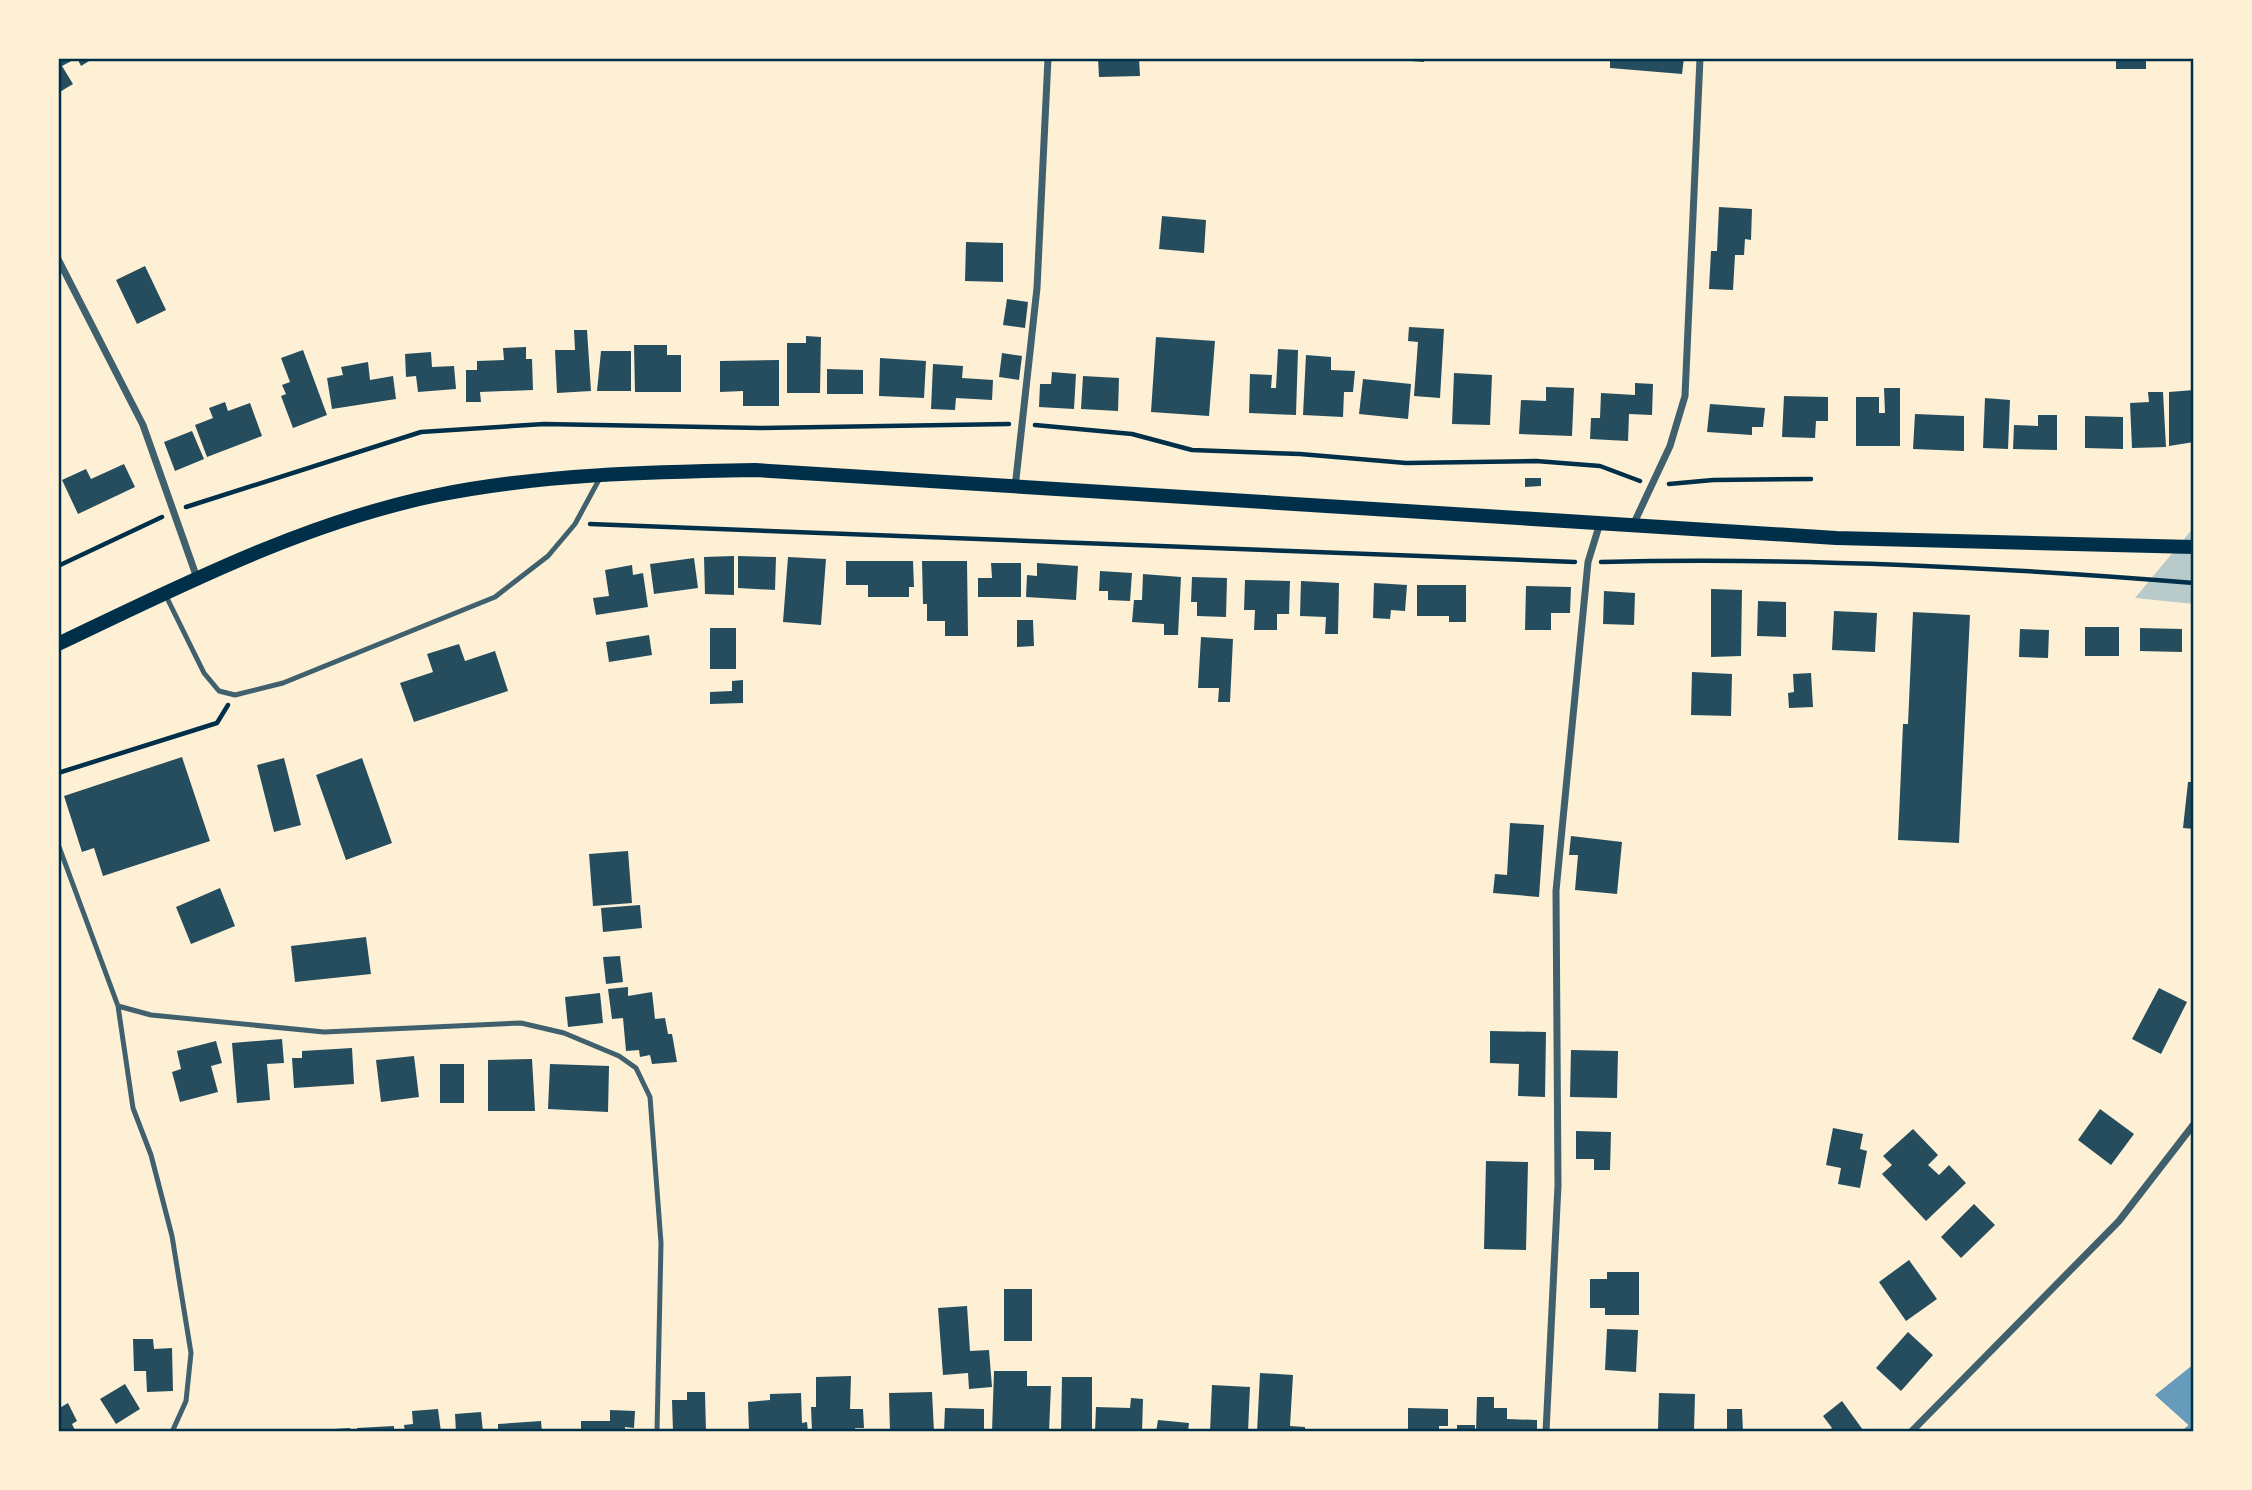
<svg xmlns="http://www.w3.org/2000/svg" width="2252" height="1490" viewBox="0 0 2252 1490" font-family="'DejaVu Sans',sans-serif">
  <rect width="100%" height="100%" fill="#fdf0d5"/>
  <path fill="#b9caca" d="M2194,527V604L2135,598Z"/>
  <path fill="#669bbc" d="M2194,1364V1430L2155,1395Z"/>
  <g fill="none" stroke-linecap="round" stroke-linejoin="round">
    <path stroke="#669bbc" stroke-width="7" d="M2186,1432L2194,1425"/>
  </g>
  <path fill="#264d5e" d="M58,58H77L62,66L73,84L58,93Z
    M77,58H94L81,66Z
    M1098,58H1139L1140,76L1099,77Z
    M1398,58H1424V62L1398,60Z
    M1552,58H1574V61L1552,60Z
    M1610,58H1684L1682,74L1610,68Z
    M2116,58H2146V69H2116Z
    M1719,207L1752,209L1751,240L1745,239L1744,255H1735L1733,290L1709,289L1711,251H1717Z
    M1162,216L1206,220L1204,253L1159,249Z
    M966,242L1003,243V282L965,281Z
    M145,266L166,310L137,324L116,280Z
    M1007,299L1028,302L1025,328L1003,325Z
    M1409,327L1444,329L1440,398L1414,396L1418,342L1408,341Z
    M574,330H587L591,391L557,393L555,350H575Z
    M806,336L821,337L820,393H787V343H806Z
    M1156,337L1215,341L1209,416L1151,412Z
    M634,345H667V355H681V392H635Z
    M526,347V359H532L533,390L480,392L481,402H466V370H477V361L504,360L503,348Z
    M1278,349L1298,350L1296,415L1249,413L1250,374L1272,375L1271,388H1276Z
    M303,350L327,415L293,428L281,396L286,394L282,385L290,382L281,358Z
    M601,351H631V391H597Z
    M431,352L432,367L454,366L456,389L418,392L416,376L406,377L405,354Z
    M1002,353L1022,356L1019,380L999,377Z
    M1306,355L1331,357V370L1355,371L1353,392H1344L1343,417L1303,415Z
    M880,358L926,361L924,398L879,396Z
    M779,360V406H743V391L720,392V361Z
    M368,362L370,380L393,376L396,399L332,409L327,378L343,375L341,367Z
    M933,364L963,366L962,378L993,380L992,400L956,398L955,410L931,409Z
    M827,369L863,370V394H827Z
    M1052,372L1076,374L1074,409L1039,407L1040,384H1051Z
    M1454,373L1492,375L1490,425L1452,424Z
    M1083,376L1119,378L1118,411L1081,409Z
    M1363,379L1411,384L1408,419L1359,414Z
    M1635,383L1653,384L1652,415L1629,414L1628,441L1590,439L1591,418H1600L1601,393L1635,395Z
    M1546,387L1574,388L1572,436L1519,434L1521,400L1546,401Z
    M1884,388H1900V446H1856V397H1879V413H1885Z
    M2194,390V442L2169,446V392Z
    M2148,392H2163L2166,447L2132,448L2130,403L2149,402Z
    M1784,396L1828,397V421H1816L1815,438L1782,437Z
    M1985,398L2010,400L2008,449L1983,448Z
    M225,402L228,411L250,403L262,436L207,457L195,425L213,418L209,408Z
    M1710,404L1765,408L1763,427H1752V435L1707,432Z
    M1915,414L1964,416V451L1913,449Z
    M2038,415H2057V450L2013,449L2014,425L2038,426Z
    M2085,416L2123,417V449L2085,448Z
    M192,431L204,459L175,471L164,442Z
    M124,464L135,487L78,514L62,480L86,469L91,479Z
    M1525,478H1541V486L1525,487Z
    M734,556V595L705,594L704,557Z
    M738,556L776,557L775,590L738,588Z
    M788,557L826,559L821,625L783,622Z
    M694,558L698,588L654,594L650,564Z
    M846,561H913L914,587H909V597H868V585H846Z
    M922,561H967L968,636H945V621H927V604H923Z
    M991,563H1021V597H978V578H992Z
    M1037,563L1078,566L1076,600L1026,597L1027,575L1037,576Z
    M632,565L633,575L643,573L648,607L596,615L593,598L609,596L605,570Z
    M1100,571L1132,573L1130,601L1108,600V591H1099Z
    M1143,574L1181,577L1178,635H1164V624L1132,622L1134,600H1142Z
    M1192,577L1227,578L1226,617L1197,616V602H1191Z
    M1245,580L1290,581L1289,614H1277V630H1254L1255,610H1244Z
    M1301,581L1339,583L1338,634H1325L1326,617L1300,616Z
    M1374,583L1407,585L1405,611L1391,610L1390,619L1373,618Z
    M1417,585H1466V622H1449V616H1417Z
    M1526,586L1571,587L1570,613H1551V630H1525Z
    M1711,589L1742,590L1741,656L1711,657Z
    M1604,591L1635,593L1634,625L1603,624Z
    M1758,601L1786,602V637L1757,636Z
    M1834,611L1877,613L1875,652L1832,650Z
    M1913,612L1970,615L1959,843L1898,840L1903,724H1908Z
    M1017,620H1033L1034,646L1017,647Z
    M2085,627H2119V656H2085Z
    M710,628H736V669H710Z
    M2140,628L2182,629V652L2140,651Z
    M2020,629L2049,630L2048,658L2019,657Z
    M649,635L652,655L609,662L606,642Z
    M1201,637L1233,639L1230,702H1218L1219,688H1198Z
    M459,644L465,661L495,651L508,691L414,722L400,683L433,672L427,654Z
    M1692,672L1732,674L1731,716L1691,715Z
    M1811,673L1813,707L1789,708L1788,693L1794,692L1793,674Z
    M743,680V703L710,704V692L732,691V681Z
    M182,757L210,841L103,876L94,848L82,852L64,796Z
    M284,758L301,825L274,832L257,765Z
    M362,758L392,843L346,860L316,775Z
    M2188,782H2194V829L2183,828Z
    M1510,823L1544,825L1539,897L1493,893L1495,874L1507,875Z
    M1571,836L1622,842L1617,894L1575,890L1578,855H1569Z
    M628,851L632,903L593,906L589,854Z
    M220,888L235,926L191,944L176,907Z
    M640,905L642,928L603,932L601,908Z
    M366,937L371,974L295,982L291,946Z
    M620,956L623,982L606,984L603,957Z
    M628,987V996L652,992L655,1019L665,1018L668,1034H672L677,1062L652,1064L650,1055L640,1057L639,1050L626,1051L623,1018L612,1019L608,989Z
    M2159,988L2187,1002L2161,1054L2132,1039Z
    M600,993L603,1023L568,1027L565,997Z
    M1490,1031L1546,1032L1545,1097L1518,1096L1519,1064L1490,1063Z
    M282,1039L284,1063L267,1064L270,1100L237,1103L232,1043Z
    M216,1041L222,1063L211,1066L218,1092L180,1102L172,1072L181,1069L177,1051Z
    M352,1048L354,1084L294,1088L292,1058H302V1051Z
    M1571,1050L1618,1051L1617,1098L1570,1097Z
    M414,1056L419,1097L381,1102L376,1060Z
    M532,1059L535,1111H488V1060Z
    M440,1064H464V1103H440Z
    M550,1064L609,1066L608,1112L548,1109Z
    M2100,1109L2134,1134L2111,1165L2078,1140Z
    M1833,1128L1863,1134L1860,1149L1867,1151L1860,1188L1838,1184L1841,1168L1826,1165Z
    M1913,1129L1938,1155L1928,1165L1939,1175L1949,1165L1966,1183L1926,1221L1882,1174L1892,1165L1883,1156Z
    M1576,1131L1611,1132L1610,1170H1594V1159H1576Z
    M1486,1161L1528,1162L1526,1250L1484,1249Z
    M1974,1204L1995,1225L1961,1258L1941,1237Z
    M1909,1260L1937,1299L1906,1321L1879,1282Z
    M1607,1272H1639V1315H1605V1308H1590V1279H1607Z
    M1004,1289H1032V1341H1004Z
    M967,1306L970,1351L989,1350L992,1387L969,1389L968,1373L943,1375L938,1308Z
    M1607,1329L1638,1330L1636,1372L1605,1370Z
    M1908,1332L1933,1355L1901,1391L1876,1368Z
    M133,1339H153L154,1349L172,1348L173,1391L147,1392L146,1371H134Z
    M994,1371H1027V1386H1051L1049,1432H992Z
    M1260,1373L1293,1375L1290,1426L1305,1427V1432H1257Z
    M851,1376L850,1409H863L864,1428H855V1432H812L811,1407H816V1377Z
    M1062,1377H1092V1432H1061Z
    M125,1384L140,1409L116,1424L100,1399Z
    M1212,1385L1250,1387L1248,1432H1210Z
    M687,1392H705L706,1432H673L672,1400H687Z
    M932,1392L934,1432H890L889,1393Z
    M801,1393L802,1423L807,1422L808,1432H749L748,1402L770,1400V1394Z
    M1659,1393L1695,1394L1694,1431L1658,1430Z
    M1477,1397H1494V1408H1507V1419L1537,1420V1432H1476Z
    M1131,1398L1143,1399L1142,1432H1095L1096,1407L1130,1408Z
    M1842,1401L1863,1430L1861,1432H1827L1832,1428L1823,1416Z
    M68,1403L77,1421L72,1424L76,1432H58V1409Z
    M945,1408L984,1409V1432H944Z
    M1408,1408L1448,1409V1426H1439V1432H1408Z
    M438,1409L441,1432H405L404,1425L413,1424L412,1411Z
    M1727,1409H1742L1743,1432H1727Z
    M610,1410L635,1411L634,1428L625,1427V1432H581V1421H610Z
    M481,1412L483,1432H456L455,1414Z
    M1158,1420L1189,1423L1188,1432H1156Z
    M541,1421L542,1432H498V1424Z
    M1457,1425H1475V1432H1457Z
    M394,1426V1432H357V1428Z
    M350,1428L351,1432H334V1429Z
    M1341,1429H1404V1432H1341Z"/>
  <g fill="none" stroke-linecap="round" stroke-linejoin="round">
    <path stroke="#003049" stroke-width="4.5" d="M1035,425L1132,434L1192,450L1300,454L1406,463L1536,461L1600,466L1640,481
      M1669,484L1713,480L1811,479
      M186,507L421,432L544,424L761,428L1009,424
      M590,524L1575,562
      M1601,562C1798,557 1998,567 2194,583
      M58,566L162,517
      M58,773L217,723L228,705"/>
    <path stroke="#3f606c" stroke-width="5" d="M166,596L204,673L219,691L235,695L283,683L495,597L548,556L575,524L601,476
      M58,844L118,1006L133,1108L151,1155L172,1236L191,1353L186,1401L172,1432
      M118,1006L151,1015L324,1032L521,1023L564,1033L619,1056L636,1068L650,1097L661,1243L657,1432"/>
    <path stroke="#3f606c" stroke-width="7" d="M58,259L143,425L197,578
      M1015,488L1037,288L1048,58
      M1634,523L1670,446L1685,396L1700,58
      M1546,1432L1558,1185L1556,891L1588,562L1600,523
      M1911,1432L2119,1221L2194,1124"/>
    <path stroke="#003049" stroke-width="14" d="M58,644C180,586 305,522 438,495C543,474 649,472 755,470L1836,538L2194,547"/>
  </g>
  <rect width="2252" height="1490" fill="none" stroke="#fdf0d5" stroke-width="119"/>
  <rect x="60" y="60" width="2132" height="1370" fill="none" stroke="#003049" stroke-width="2.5"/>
</svg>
